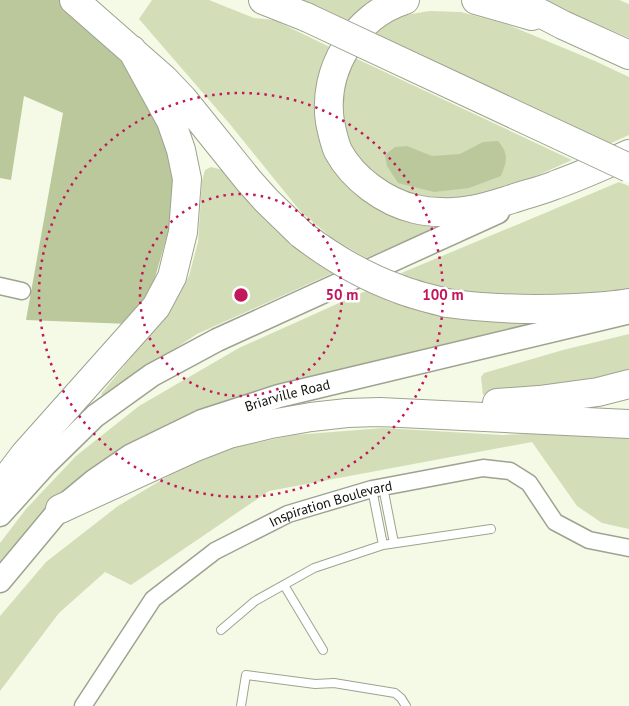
<svg xmlns="http://www.w3.org/2000/svg" width="629" height="706" viewBox="0 0 629 706" font-family="'PT Sans',sans-serif">
  <rect width="100%" height="100%" fill="#f4fae5"/>
  <path fill="#d3deb8" d="M152,0H209L254,18L274,20L336,50L328,141L431,222L433,227L424,233L366,258L332,238L301,212L229,123L139,19Z
    M298,0H388L353,28Z
    M541,0H619L629,4V38Z
    M430,11L461,12L506,24L595,61L629,77V135L607,145L370,35C392,17 402,15 430,11Z
    M355,58L572,160L487,198L426,203L374,177L358,158L346,135L343,110V91L347,72Z
    M211,167L223,170L335,272L197,334L104,396L101,394L172,308L189,276L198,242L202,181L205,170Z
    M619,182L629,186V291L541,300L460,293L399,274Z
    M368,290L434,313L485,321L543,324L205,415L0,565V543L26,509L76,456L139,406L239,348Z
    M629,334V377L567,389L483,395L481,377L484,373L563,350Z
    M383,428L502,435L550,433L629,435V529L602,523L577,506L532,442L269,491L131,585L105,572L59,613L0,691V616L46,562L118,506L178,470L231,448L294,435Z"/>
  <path fill="#bbc89b" d="M0,0H66L133,71L156,112L175,169L169,229L154,281L130,324L26,320L63,113L24,96L11,180L0,178Z
    M498,141C509,154 507,161 501,176L469,188L434,192L398,183L387,166L385,155L395,147L407,146L432,156L460,154L483,142Z"/>
  <g fill="none" stroke-linecap="round" stroke-linejoin="round">
    <defs>
      <path id="lane" d="M383,487L394,543
        M372,489L383,545
        M284,585L323,650
        M221,630L255,601L314,568L383,545L491,529
        M241,706L246,675L315,684L334,683L395,693L401,698L406,706"/>
      <g id="street">
        <path d="M0,286L22,291"/>
        <path id="s1" d="M83,706L153,599L215,551L288,514L372,489L483,468L510,471L529,483L555,522L589,540L629,548"/>
      </g>
      <g id="secondary">
        <path d="M0,515L46,464L95,416L152,375L217,340L498,212"/>
        <path id="s2" d="M0,581L60,509L95,480L130,456L202,421L279,396L626,313"/>
      </g>
      <path id="highway" d="M74,0L164,79L183,99L249,181L266,200L301,234
        M263,0L306,17
        M405,0C355,16 322,70 330,122C332,132 334,142 338,151C353,179 385,202 415,209C423,211 433,212 441,212C466,214 489,206 512,199C526,194 541,191 555,185C580,176 605,165 629,154
        M476,0L532,16
        M515,0L563,25L629,55
        M447,303C489,309 532,310 575,308C593,307 611,306 629,303
        M497,403L539,400L598,392L629,384
        M0,487L25,454L156,307L172,277L183,232L187,179L181,150L171,121L132,50
        M60,509L193,448L229,434L271,424L311,417L347,413L380,412L629,424"/>
    </defs>
    <use href="#lane" stroke="#9da390" stroke-width="10"/>
    <use href="#street" stroke="#9da390" stroke-width="19"/>
    <use href="#secondary" stroke="#9da390" stroke-width="25"/>
    <use href="#highway" stroke="#9da390" stroke-width="30"/>
    <use href="#lane" stroke="#fff" stroke-width="8"/>
    <use href="#street" stroke="#fff" stroke-width="16"/>
    <use href="#secondary" stroke="#fff" stroke-width="22"/>
    <use href="#highway" stroke="#fff" stroke-width="28"/>
    <defs>
      <path id="highway-bridge" d="M306,17L629,168
        M301,234C331,257 363,276 399,289C414,295 431,299 447,303"/>
    </defs>
    <use href="#highway-bridge" stroke="#9da390" stroke-width="30" stroke-linecap="butt"/>
    <use href="#highway-bridge" stroke="#fff" stroke-width="28"/>
  </g>
  <g fill="none" stroke="#c2185b" stroke-width="2.5" stroke-dasharray="2.5 5">
    <circle cx="241" cy="295" r="101"/>
    <circle cx="241" cy="295" r="202"/>
  </g>
  <g text-anchor="middle" stroke-width="5" stroke-linejoin="round" paint-order="stroke">
    <g font-size="14" fill="#0f110a" stroke="#fff">
      <text dy="5" stroke="none"><textPath href="#s2" startOffset="351">Briarville Road</textPath></text>
      <text dy="5" stroke="none"><textPath href="#s1" startOffset="332">Inspiration Boulevard</textPath></text>
    </g>
  </g>
  <circle cx="241" cy="295" r="8" fill="#c2185b" stroke="#fff" stroke-width="2.5"/>
  <g font-size="15" text-anchor="middle" font-weight="bold" fill="#c2185b" stroke="#fff" stroke-width="5" stroke-linejoin="round" paint-order="stroke">
    <text x="342" y="300">50 m</text>
    <text x="443" y="300">100 m</text>
  </g>
</svg>
